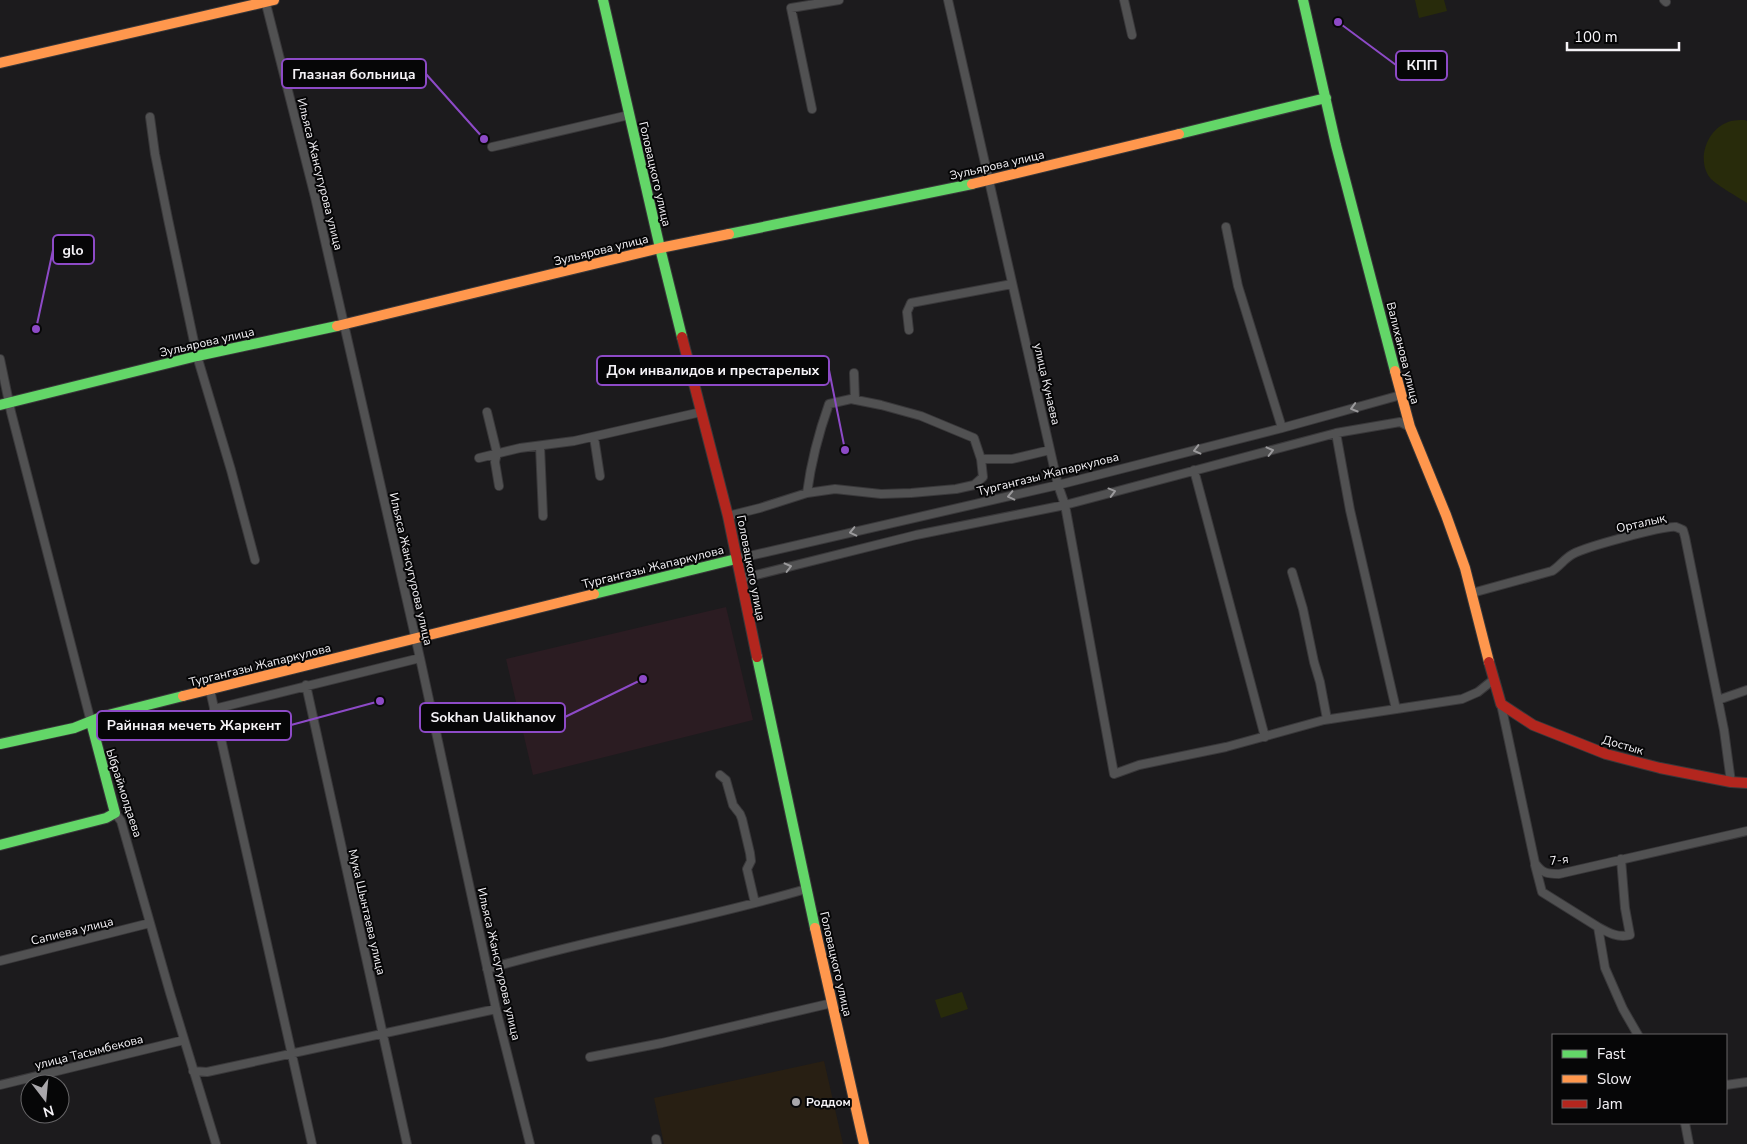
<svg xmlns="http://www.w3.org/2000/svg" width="1747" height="1144" viewBox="0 0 1747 1144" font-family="'Nunito Sans',sans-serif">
  <rect width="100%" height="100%" fill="#1c1b1d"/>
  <path fill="#2b1c22" d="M726,607L753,720L533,775L506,659Z"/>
  <path fill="#281f13" d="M824,1061L843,1144H664L654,1098Z"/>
  <path fill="#282b0b" d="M1415,0H1444L1447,11L1419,18Z
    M1745,120L1747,121V203C1738,197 1718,186 1711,179C1696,162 1706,131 1726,123C1731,120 1739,120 1745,120Z
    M962,992L968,1009L941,1018L935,1000Z"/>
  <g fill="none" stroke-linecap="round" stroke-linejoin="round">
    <defs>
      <path id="street" d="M265,0L315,197L420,658L496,1009L530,1144
        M948,0L1058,485L1065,505L1114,774L1139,765L1226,747L1324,720L1462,699L1478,692L1493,680
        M1124,0L1132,35
        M1664,0L1666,2
        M812,109L791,8L839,0
        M150,117L155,154L168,219L197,356L231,470L255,560
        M492,147L629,115
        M1226,227L1238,286L1282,428
        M909,330L907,312L911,303L1012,284
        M0,359L11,412L91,722
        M854,373L855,400
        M487,412L497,453L495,462L499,486
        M1336,433L1350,510L1396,709
        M594,437L600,476
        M540,446L543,516
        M479,458L520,448L574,441L701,412
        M1194,470L1265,737
        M807,493C811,463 819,432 829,404L851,399L881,405L921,416L974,438L981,459
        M728,516L760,508L807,493L835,489L881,494L911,493L956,489L974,485L983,477L981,459H1012L1050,450
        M736,559L1058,485L1282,428L1401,395
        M1292,572L1303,609L1314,662L1320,682L1327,719
        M740,579L916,535L1065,505L1336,433L1400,422L1410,427
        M1472,593L1552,571C1560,566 1565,558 1573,554C1585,547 1666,525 1676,527C1679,528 1681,529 1683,530L1685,537L1718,700
        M306,685L407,1144
        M210,690L312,1144
        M1501,704L1535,863C1542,873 1547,874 1559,874L1747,831
        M214,709L420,658
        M720,775L726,780L733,805L740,814L742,819L750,853L751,861L747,869L755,903
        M1731,782L1724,730L1718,700L1747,690
        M115,813L121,821L170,993L216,1144
        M1535,865L1542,892L1598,927L1605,968L1623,1009L1638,1035
        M1598,927C1609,933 1618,938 1630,935L1625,908L1621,859
        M0,961L150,923
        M487,969C593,938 701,920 806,889
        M590,1057L662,1043L832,1003
        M193,1071L207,1072L496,1009
        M0,1085L184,1040
        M1726,1085L1747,1082
        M1685,1123L1689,1144
        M656,1139L657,1144"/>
      <path id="fast" d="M603,0L660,248L682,337
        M1303,0L1336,145L1395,371
        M1179,134L1326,98
        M729,234L972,184
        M0,405L197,356L337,326
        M594,594L736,559
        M757,657L815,928
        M0,744L74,728L104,716L183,696
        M0,845L106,818L115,813L91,722"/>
      <path id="slow" d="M0,63L274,0
        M972,184L1179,134
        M337,326L660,248L729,234
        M1395,371L1410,427L1446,515L1465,568L1489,662
        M183,696L594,594
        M815,928L864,1144"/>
      <path id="jam" d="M682,337L728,516L757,657
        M1489,662L1501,704L1533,725L1606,754L1660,768L1731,782L1747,783"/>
    </defs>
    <use href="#street" stroke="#39383a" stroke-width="10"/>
    <use href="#fast" stroke="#39383a" stroke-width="12"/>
    <use href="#slow" stroke="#39383a" stroke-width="12"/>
    <use href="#jam" stroke="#39383a" stroke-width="12"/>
    <use href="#street" stroke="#515152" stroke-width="8"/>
    <use href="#fast" stroke="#63d668" stroke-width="10"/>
    <use href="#slow" stroke="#ff974d" stroke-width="10"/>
    <use href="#jam" stroke="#b3261e" stroke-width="10"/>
  </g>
  <defs><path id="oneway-chevron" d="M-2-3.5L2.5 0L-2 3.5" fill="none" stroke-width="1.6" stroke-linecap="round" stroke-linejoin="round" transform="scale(1.25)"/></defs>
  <g stroke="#9b9a9c">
    <use href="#oneway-chevron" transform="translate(1354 408) rotate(164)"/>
    <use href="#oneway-chevron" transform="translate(1197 450) rotate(166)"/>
    <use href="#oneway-chevron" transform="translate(1270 451) rotate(-14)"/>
    <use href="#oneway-chevron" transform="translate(1112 492) rotate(-15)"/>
    <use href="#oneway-chevron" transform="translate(1011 496) rotate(167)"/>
    <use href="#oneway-chevron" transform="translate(853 532) rotate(167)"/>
    <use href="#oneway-chevron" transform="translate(788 567) rotate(-14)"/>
  </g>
  <circle fill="#a9a7ab" stroke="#060607" stroke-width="2" cx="796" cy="1102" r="5"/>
  <g text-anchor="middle" stroke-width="4" stroke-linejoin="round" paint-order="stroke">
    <g font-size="12" fill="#f5f3f7" stroke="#060607">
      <text transform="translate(997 165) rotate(-13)" y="4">Зульярова улица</text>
      <text transform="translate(320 174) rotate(76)" y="4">Ильяса Жансугурова улица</text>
      <text transform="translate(655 174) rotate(77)" y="4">Головацкого улица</text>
      <text transform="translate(601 250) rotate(-14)" y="4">Зульярова улица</text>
      <text transform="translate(207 342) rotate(-13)" y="4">Зульярова улица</text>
      <text transform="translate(1403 353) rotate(76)" y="4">Валиханова улица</text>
      <text transform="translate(1047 384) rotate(77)" y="4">улица Кунаева</text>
      <text transform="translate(1048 474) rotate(-14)" y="4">Тургангазы Жапаркулова</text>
      <text transform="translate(1641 523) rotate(-13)" y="4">Орталық</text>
      <text transform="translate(653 567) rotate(-14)" y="4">Тургангазы Жапаркулова</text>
      <text transform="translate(751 568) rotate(79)" y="4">Головацкого улица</text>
      <text transform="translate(411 569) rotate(77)" y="4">Ильяса Жансугурова улица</text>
      <text transform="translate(260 665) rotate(-14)" y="4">Тургангазы Жапаркулова</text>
      <text transform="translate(1623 745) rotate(16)" y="4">Достык</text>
      <text transform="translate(124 793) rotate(72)" y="4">Ыбраймолдаева</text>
      <text transform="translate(1559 860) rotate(-7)" y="4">7-я</text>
      <text transform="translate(367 912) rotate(77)" y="4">Мука Шынтаева улица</text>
      <text transform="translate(72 931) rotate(-14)" y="4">Сапиева улица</text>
      <text transform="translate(499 964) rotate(77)" y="4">Ильяса Жансугурова улица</text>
      <text transform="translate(836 964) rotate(77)" y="4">Головацкого улица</text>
      <text transform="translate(89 1052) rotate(-14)" y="4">улица Тасымбекова</text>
    </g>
    <g font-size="12" font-weight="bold" fill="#f5f3f7" stroke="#060607" text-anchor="start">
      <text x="806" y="1106">Роддом</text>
    </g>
  </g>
  <path fill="none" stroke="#8d4ac7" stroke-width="2" d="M1338 22L1396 65M484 139L426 74M36 329L53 250M845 450L829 370M643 679L565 717M380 701L291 725"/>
  <g fill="#8d4ac7" stroke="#060607" stroke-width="2">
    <circle cx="1338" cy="22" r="5"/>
    <circle cx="484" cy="139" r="5"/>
    <circle cx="36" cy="329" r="5"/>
    <circle cx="845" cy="450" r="5"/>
    <circle cx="643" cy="679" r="5"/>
    <circle cx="380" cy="701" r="5"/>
  </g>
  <g fill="#060607" stroke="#8d4ac7" stroke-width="2">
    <rect x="1396" y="51" width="51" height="29" rx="5"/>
    <rect x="282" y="59" width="144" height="29" rx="5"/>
    <rect x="53" y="235" width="41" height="29" rx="5"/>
    <rect x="597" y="356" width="232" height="29" rx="5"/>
    <rect x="420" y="703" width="145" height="29" rx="5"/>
    <rect x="97" y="711" width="194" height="29" rx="5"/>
  </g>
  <g font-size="14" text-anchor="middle" font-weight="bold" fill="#f5f3f7">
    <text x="1422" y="70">КПП</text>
    <text x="354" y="79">Глазная больница</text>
    <text x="73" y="255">glo</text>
    <text x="713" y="375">Дом инвалидов и престарелых</text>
    <text x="493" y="722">Sokhan Ualikhanov</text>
    <text x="194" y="730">Райнная мечеть Жаркент</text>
  </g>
  <rect x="1552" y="1034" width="175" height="90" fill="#060607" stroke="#666567"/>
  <rect x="1562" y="1050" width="25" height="8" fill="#63d668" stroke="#666567"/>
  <text x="1597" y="1059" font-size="15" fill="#f5f3f7">Fast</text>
  <rect x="1562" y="1075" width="25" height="8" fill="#ff974d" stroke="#666567"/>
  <text x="1597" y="1084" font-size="15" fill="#f5f3f7">Slow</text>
  <rect x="1562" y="1100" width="25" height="8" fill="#b3261e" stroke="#666567"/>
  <text x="1597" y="1109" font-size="15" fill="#f5f3f7">Jam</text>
  <g transform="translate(45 1099) rotate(164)"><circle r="24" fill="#060607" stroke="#666567"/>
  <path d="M0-4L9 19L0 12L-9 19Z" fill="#a9a7ab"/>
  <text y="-8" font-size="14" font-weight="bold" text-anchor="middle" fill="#f5f3f7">N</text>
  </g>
  <path d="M1567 42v8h112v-8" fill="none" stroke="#f5f3f7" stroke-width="2.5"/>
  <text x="1574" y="42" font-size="15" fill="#f5f3f7" stroke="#060607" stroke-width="4" paint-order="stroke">100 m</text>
</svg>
